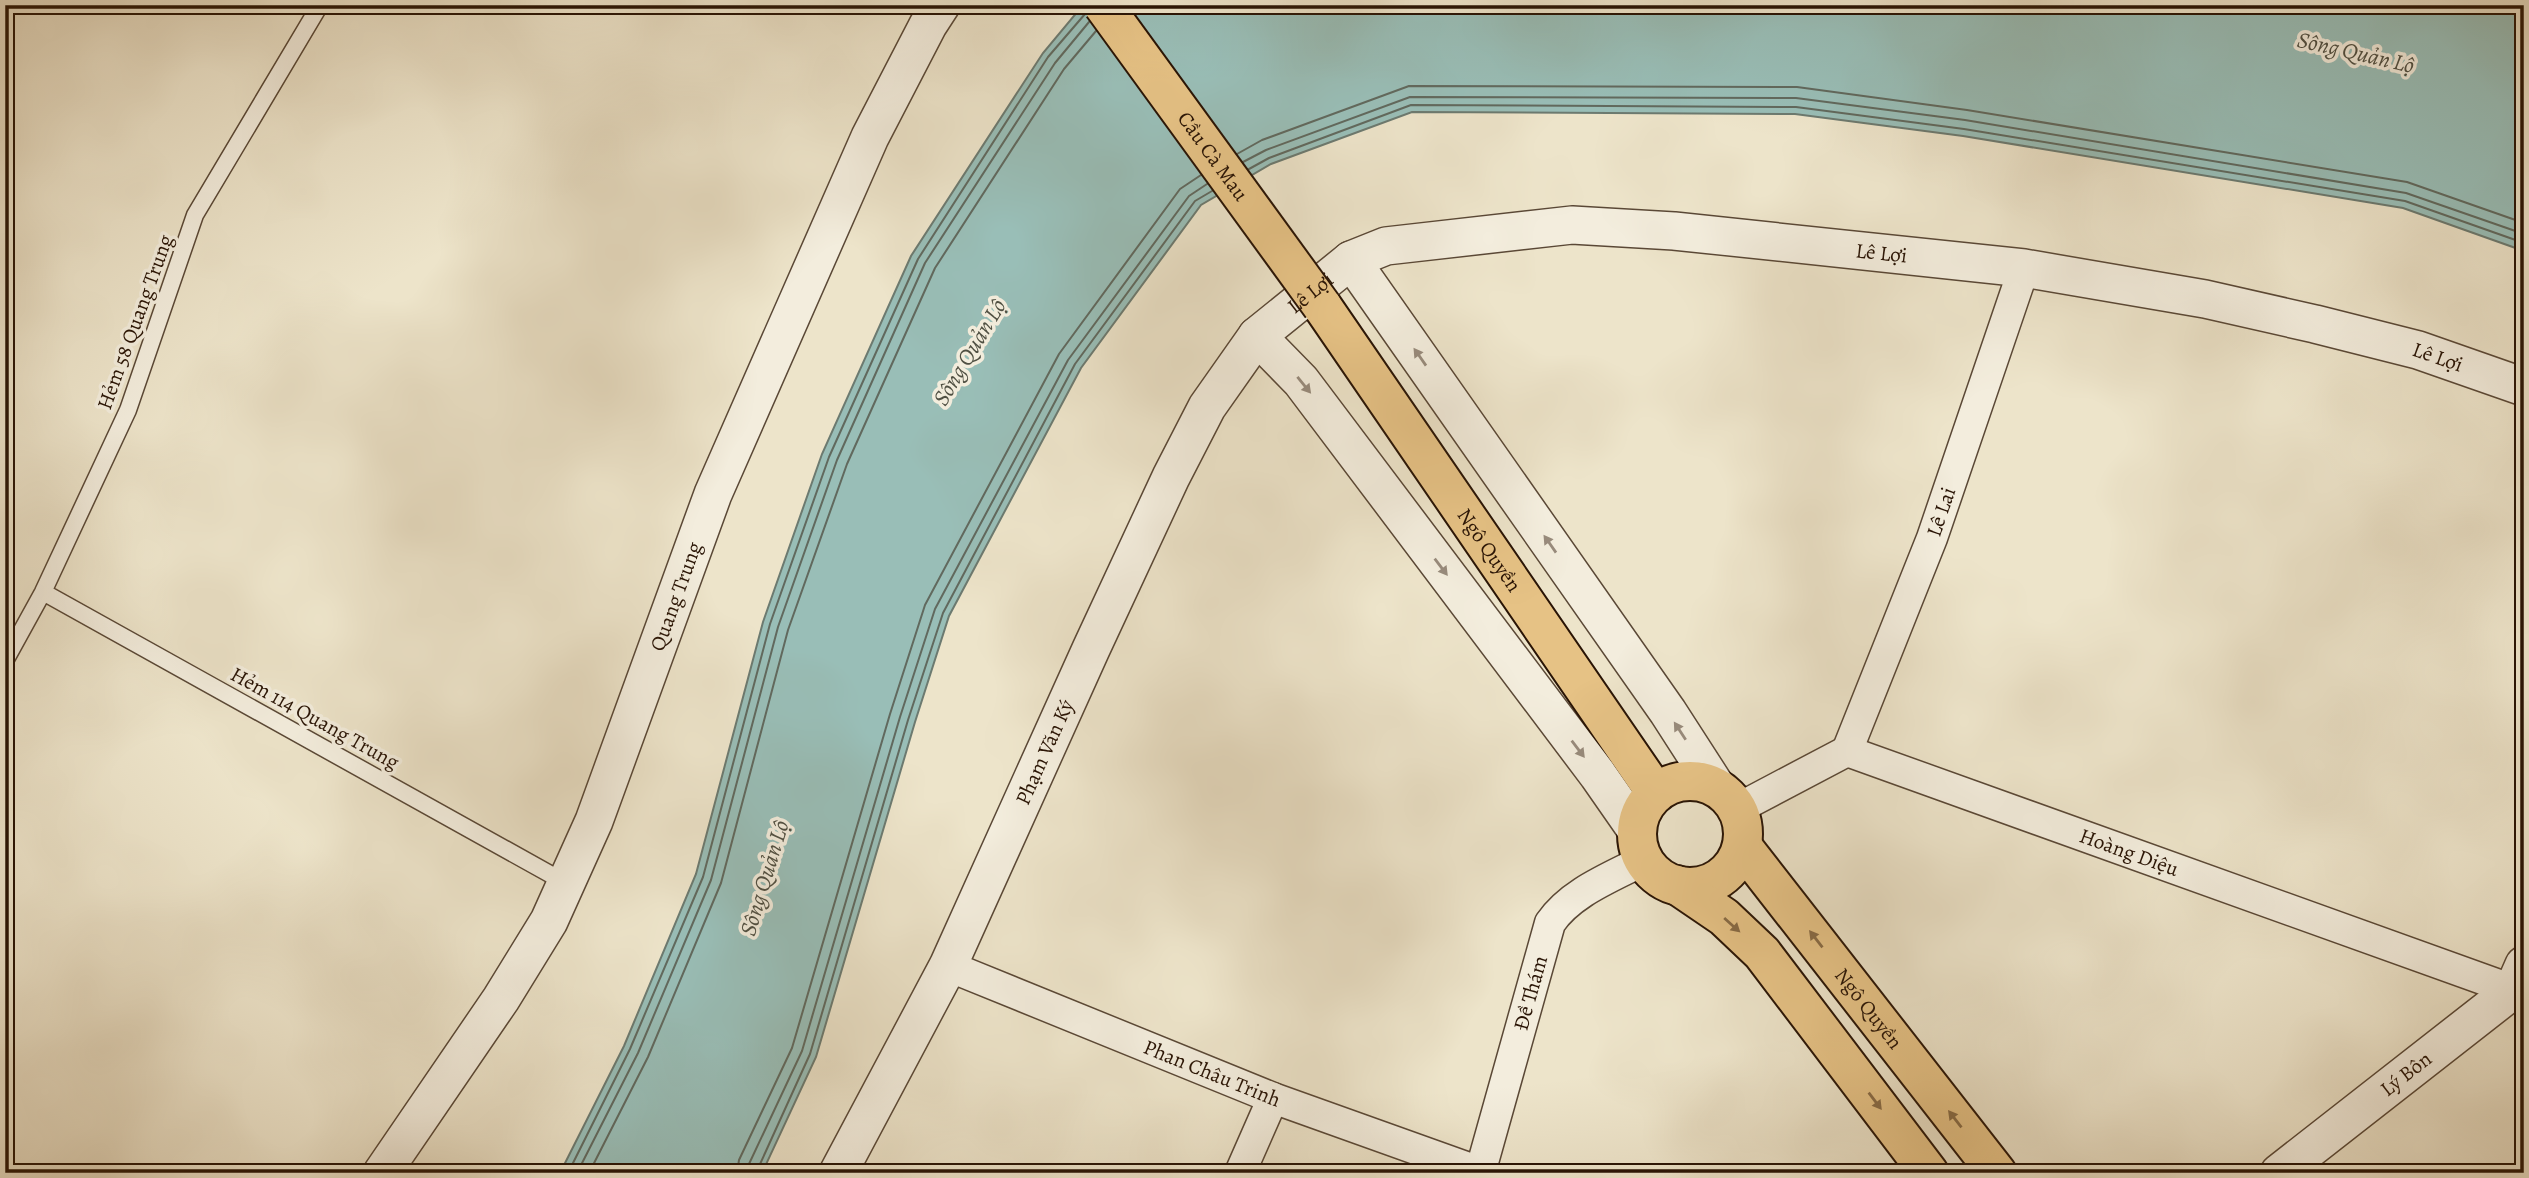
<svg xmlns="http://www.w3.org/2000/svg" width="2529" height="1178" viewBox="0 0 2529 1178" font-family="Alegreya,serif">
  <rect width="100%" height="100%" fill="#ede4ca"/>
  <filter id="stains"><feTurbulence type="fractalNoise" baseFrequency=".00286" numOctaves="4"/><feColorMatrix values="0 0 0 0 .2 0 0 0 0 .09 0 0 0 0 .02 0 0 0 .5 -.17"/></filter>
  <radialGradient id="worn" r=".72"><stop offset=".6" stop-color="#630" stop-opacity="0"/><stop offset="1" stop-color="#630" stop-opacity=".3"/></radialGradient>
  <path fill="#99beb7" stroke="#6c7a70" stroke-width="2" d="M1083,5H2524V251L2403,208L1963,136L1795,114L1412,112L1271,164L1201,205L1081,368L949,616L915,722L816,1057L762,1173H560L624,1046L696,874L763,622L822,454L911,256L1043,53Z"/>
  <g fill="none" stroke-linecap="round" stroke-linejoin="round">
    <path stroke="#61695e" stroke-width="2" d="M1237,154L1262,140L1409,86L1797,87L1967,110L2407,182L2524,223
      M1243,162L1266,150L1410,97L1796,98L1965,120L2406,193L2524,234
      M1249,169L1269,158L1411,105L1796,107L1964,129L2405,201L2524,243
      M568,1173L630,1049L703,877L770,624L829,457L918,259L1048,57L1085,14
      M577,1173L638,1053L711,880L778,627L837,460L925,263L1055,63L1089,22
      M589,1173L648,1057L721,883L788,630L847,464L935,268L1064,69L1096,31
      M737,1173L739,1160L792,1048L890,714L925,605L1059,354L1180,189L1201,175
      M747,1173L749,1164L802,1051L900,717L935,609L1068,360L1189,196L1207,184
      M756,1173L810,1054L908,720L943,613L1075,364L1195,201L1212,191"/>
    <defs>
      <path id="service" d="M43,592L566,883
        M5,661L43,592L128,410L195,215L320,5"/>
      <g id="minor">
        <path id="s1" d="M1847,751L1932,538L2024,268"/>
        <path id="s2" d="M1737,809L1847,751L2513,990L2524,998"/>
        <path id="s3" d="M948,966L1273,1098L1480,1172"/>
        <path d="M1240,1173L1273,1098"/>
        <path id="s4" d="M1480,1173L1550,923C1571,892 1612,877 1644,860"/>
      </g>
      <g id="tertiary">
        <path d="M1351,260L1668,712L1717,788"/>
        <path d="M1257,336L1301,381L1598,775L1637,831"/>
        <path id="s5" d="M382,1173L501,999L549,921L594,821L713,494L870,137L928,25L941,5"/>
        <path id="s6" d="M838,1173L948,966L1091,649L1171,477L1207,407L1257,336L1351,260L1386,246L1572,225L1674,231L2024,268L2205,299L2315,324L2418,350L2524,387"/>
        <path id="s7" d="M2279,1173L2513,990L2524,965"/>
      </g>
      <g id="primary">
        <path id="s8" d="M1322,306L1656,793"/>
        <circle cx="1690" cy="834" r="53"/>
        <path id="s9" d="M1742,846L1997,1173"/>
        <path d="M1677,885L1724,917L1762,953L1929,1173"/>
      </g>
    </defs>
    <use href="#service" stroke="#5a4836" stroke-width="19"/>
    <use href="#minor" stroke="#5a4836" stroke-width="33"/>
    <use href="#tertiary" stroke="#5a4836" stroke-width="40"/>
    <use href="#primary" stroke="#291405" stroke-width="42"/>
    <use href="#service" stroke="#f3eddd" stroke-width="16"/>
    <use href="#minor" stroke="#f3eddd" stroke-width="30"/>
    <use href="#tertiary" stroke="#f3eddd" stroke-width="37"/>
    <use href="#primary" stroke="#e6c285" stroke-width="38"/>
    <defs>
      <g id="primary-bridge">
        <path id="s10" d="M1103,5L1322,306"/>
      </g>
    </defs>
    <use href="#primary-bridge" stroke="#291405" stroke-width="42" stroke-linecap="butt"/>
    <use href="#primary-bridge" stroke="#e6c285" stroke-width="38"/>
  </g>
  <defs><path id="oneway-solid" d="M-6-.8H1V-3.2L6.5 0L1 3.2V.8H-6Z" transform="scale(1.75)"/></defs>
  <g fill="#988b7c">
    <use href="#oneway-solid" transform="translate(1420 357) rotate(-125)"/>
    <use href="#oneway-solid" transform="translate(1304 385) rotate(51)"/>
    <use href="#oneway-solid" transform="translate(1550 544) rotate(-125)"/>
    <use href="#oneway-solid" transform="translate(1441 567) rotate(53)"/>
    <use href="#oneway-solid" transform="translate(1680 731) rotate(-123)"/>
    <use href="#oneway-solid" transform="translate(1578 749) rotate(53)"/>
  </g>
  <g fill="#886b45">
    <use href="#oneway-solid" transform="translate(1732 925) rotate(42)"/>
    <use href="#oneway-solid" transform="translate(1816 939) rotate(-128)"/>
    <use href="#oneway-solid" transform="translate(1875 1101) rotate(53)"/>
    <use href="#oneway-solid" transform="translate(1955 1119) rotate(-128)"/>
  </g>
  <g text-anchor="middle" stroke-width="7" stroke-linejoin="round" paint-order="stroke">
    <g font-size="21" fill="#291405" stroke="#f3eddd">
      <text dy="7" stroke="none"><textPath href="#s10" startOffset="187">Cầu Cà Mau</textPath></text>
      <text dy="7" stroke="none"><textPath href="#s6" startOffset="1594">Lê Lợi</textPath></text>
      <text dy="7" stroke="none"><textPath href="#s6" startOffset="1006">Lê Lợi</textPath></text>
      <text transform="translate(135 322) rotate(-70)" y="7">Hẻm 58 Quang Trung</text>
      <text dy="7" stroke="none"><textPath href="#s6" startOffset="2161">Lê Lợi</textPath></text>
      <text dy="7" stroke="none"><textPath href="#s1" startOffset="257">Lê Lai</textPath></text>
      <text dy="7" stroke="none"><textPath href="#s8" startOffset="296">Ngô Quyền</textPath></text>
      <text dy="7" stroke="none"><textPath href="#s5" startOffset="651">Quang Trung</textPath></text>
      <text transform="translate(315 718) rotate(29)" y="7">Hẻm 114 Quang Trung</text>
      <text dy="7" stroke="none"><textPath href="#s6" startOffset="469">Phạm Văn Ký</textPath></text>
      <text dy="7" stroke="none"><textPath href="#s2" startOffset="424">Hoàng Diệu</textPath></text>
      <text dy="7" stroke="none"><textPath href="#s4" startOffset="187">Đề Thám</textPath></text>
      <text dy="7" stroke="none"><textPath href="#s9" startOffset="206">Ngô Quyền</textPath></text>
      <text dy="7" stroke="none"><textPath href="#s3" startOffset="285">Phan Châu Trinh</textPath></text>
      <text dy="7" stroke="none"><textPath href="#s7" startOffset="161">Lý Bôn</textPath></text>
    </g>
    <g font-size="23" font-style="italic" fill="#505043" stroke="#f3eddd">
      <text transform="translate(2356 52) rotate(13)" y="8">Sông Quản Lộ</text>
      <text transform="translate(969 352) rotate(-59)" y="8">Sông Quản Lộ</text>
      <text transform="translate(764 878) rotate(-73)" y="8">Sông Quản Lộ</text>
    </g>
  </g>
  <rect width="2529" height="1178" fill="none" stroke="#ede4ca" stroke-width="28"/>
  <rect x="7" y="7" width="2515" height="1164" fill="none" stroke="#291405" stroke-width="3.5"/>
  <rect x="14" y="14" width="2501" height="1150" fill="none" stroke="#291405" stroke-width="2"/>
  <rect width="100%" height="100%" filter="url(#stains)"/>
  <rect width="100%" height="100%" fill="url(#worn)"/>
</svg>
